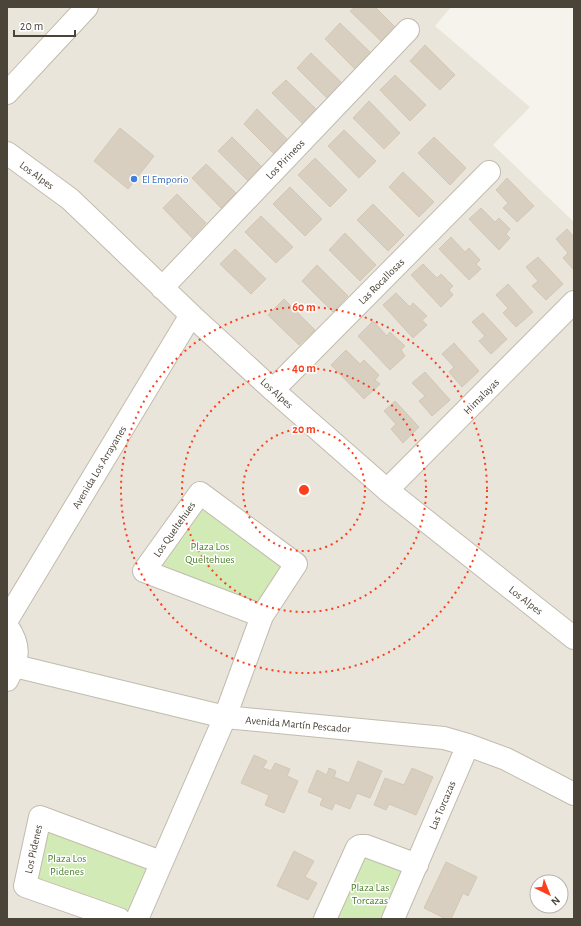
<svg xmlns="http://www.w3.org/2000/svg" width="581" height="926" viewBox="0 0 581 926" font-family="'Alegreya Sans',sans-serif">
  <rect width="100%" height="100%" fill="#f6f3ec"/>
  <path fill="#eae5da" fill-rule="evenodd" d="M7,7H451L435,26L530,107L493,145L574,222V919H7ZM537,882H561V906H537Z"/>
  <path fill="#d2eab5" d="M201,497L292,565L261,612L149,570Z
    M42,821L157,864L134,919L29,885Z
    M360,855L407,874L387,919H330Z"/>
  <path fill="#d8cfc1" stroke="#d3c7b4" d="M355,7H375L397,29L383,43L350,11Z
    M340,23L372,54L356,70L325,39Z
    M425,45L455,75L440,90L410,61Z
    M311,53L343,84L328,99L297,68Z
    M395,75L426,105L410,121L380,90Z
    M286,80L317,110L303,124L272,93Z
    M369,101L400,133L384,149L353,118Z
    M257,109L288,140L274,154L244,124Z
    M120,128L154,156L128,189L94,161Z
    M344,130L376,161L359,178L328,146Z
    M232,137L262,167L248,181L218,151Z
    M434,137L466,168L450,185L418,153Z
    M315,158L347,190L330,207L298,175Z
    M206,164L236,193L221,208L192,178Z
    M403,172L434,202L419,217L389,187Z
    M507,178L534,206L517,222L503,208L508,203L496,190Z
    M290,187L322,219L305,236L273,204Z
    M177,194L206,223L192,238L163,208Z
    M373,204L404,235L388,251L357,220Z
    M481,208L495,222L499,218L510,229L506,234L510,238L499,250L469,219Z
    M261,216L293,247L276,263L245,232Z
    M567,229L574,237V270L563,258L568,253L556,239Z
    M345,233L376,265L360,281L329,250Z
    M451,237L465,252L469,248L480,260L476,264L481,269L469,280L439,249Z
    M235,249L266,279L251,294L220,264Z
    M538,257L563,284L546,300L532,286L538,281L526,267Z
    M423,264L437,278L441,274L453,286L449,290L453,295L441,307L411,275Z
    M317,265L348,296L333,312L302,281Z
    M508,284L533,312L516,327L503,313L508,308L496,295Z
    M396,293L410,307L413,303L427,316L422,320L427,325L413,338L383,305Z
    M284,299L315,330L299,345L268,315Z
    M483,313L507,339L491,354L479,341L485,336L472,322Z
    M373,321L387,336L390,332L405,346L401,350L405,356L390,370L358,336Z
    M454,343L479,371L462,387L449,372L454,367L442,354Z
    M346,350L360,364L364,360L379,375L375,380L380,384L364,399L331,365Z
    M425,372L450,400L432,416L419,401L425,396L412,383Z
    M395,401L419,427L403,443L391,429L396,424L384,411Z
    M254,755L267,761L263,768L271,771L275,763L290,769L287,776L298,781L284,813L265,805L269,795L241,783Z
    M358,761L382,771L370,798L357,793L350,809L335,803L332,810L320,805L323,798L308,792L317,770L327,775L329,768L336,771L334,777L349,783Z
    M412,768L433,777L416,815L389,804L386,810L374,805L385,778L404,785Z
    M294,851L314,861L305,877L317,883L308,900L277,886Z
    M446,862L477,877L468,896L463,893L451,919H446L424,908Z"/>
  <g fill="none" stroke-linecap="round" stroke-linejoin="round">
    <defs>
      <path id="minor" d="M7,93L87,7
        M7,153L70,199L191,315L273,390L387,490L574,638
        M162,288L408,30
        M273,390L489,172
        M387,490L574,302
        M7,620L191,315
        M7,626C21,646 19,659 7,680
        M15,666L225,717L444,738L468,745L506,759L574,794
        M119,919L25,886L40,817L161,862
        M137,919L225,717L262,616L296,564L200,493L144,571L262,616
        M325,919L357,848L360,846H366L417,865
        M393,919L468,745"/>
    </defs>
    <use href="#minor" stroke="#c2bbae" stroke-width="24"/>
    <use href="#minor" stroke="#fff" stroke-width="22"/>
  </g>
  <g fill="none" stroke="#fc3f1d" stroke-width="2" stroke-dasharray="2 4">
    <circle cx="304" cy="490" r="61"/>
    <circle cx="304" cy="490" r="122"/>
    <circle cx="304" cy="490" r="183"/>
  </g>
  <circle fill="#3f7fe0" stroke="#fff" stroke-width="1.5" cx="134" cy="179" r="4"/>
  <g text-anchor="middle" stroke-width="3" stroke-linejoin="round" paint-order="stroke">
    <g font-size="11" fill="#4b4439" stroke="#fff">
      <text transform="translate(285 159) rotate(-46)" y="4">Los Pirineos</text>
      <text transform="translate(37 175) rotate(36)" y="4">Los Alpes</text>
      <text transform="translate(381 281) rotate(-45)" y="4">Las Rocallosas</text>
      <text transform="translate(277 393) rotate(42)" y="4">Los Alpes</text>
      <text transform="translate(481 396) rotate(-45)" y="4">Himalayas</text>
      <text transform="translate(99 467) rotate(-59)" y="4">Avenida Los Arrayanes</text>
      <text transform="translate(174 529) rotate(-55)" y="4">Los Queltehues</text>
      <text transform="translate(526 600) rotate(38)" y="4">Los Alpes</text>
      <text transform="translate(298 724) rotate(5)" y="4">Avenida Martín Pescador</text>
      <text transform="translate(442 805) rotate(-67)" y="4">Las Torcazas</text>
      <text transform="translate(33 849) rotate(-78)" y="4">Los Pidenes</text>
    </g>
    <g font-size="11" fill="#366cbe" stroke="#fff" text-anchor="start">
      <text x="142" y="183">El Emporio</text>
    </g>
    <g font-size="11" fill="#4a7f2a" stroke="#fff">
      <text x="210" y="550">Plaza Los<tspan x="210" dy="13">Queltehues</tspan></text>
      <text x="67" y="862">Plaza Los<tspan x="67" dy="13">Pidenes</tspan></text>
      <text x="370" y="891">Plaza Las<tspan x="370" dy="13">Torcazas</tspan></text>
    </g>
  </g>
  <circle cx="304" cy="490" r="6" fill="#fc3f1d" stroke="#fff" stroke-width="2"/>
  <g font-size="12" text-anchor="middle" font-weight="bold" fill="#fc3f1d" stroke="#fff" stroke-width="3" stroke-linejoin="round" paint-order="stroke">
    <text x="304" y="311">60 m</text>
    <text x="304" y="372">40 m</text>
    <text x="304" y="433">20 m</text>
  </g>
  <rect width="581" height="926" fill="none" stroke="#4b4439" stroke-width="16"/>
  <g transform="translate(549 894) rotate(137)"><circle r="19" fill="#ffffff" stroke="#b7b4b0"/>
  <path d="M0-3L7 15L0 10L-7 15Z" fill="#fc3f1d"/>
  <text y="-6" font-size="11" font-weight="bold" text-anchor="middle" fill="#4b4439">N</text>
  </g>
  <path d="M14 30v6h61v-6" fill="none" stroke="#4b4439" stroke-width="2"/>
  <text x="20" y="30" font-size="12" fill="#4b4439" stroke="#ffffff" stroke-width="3" paint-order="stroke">20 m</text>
</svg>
